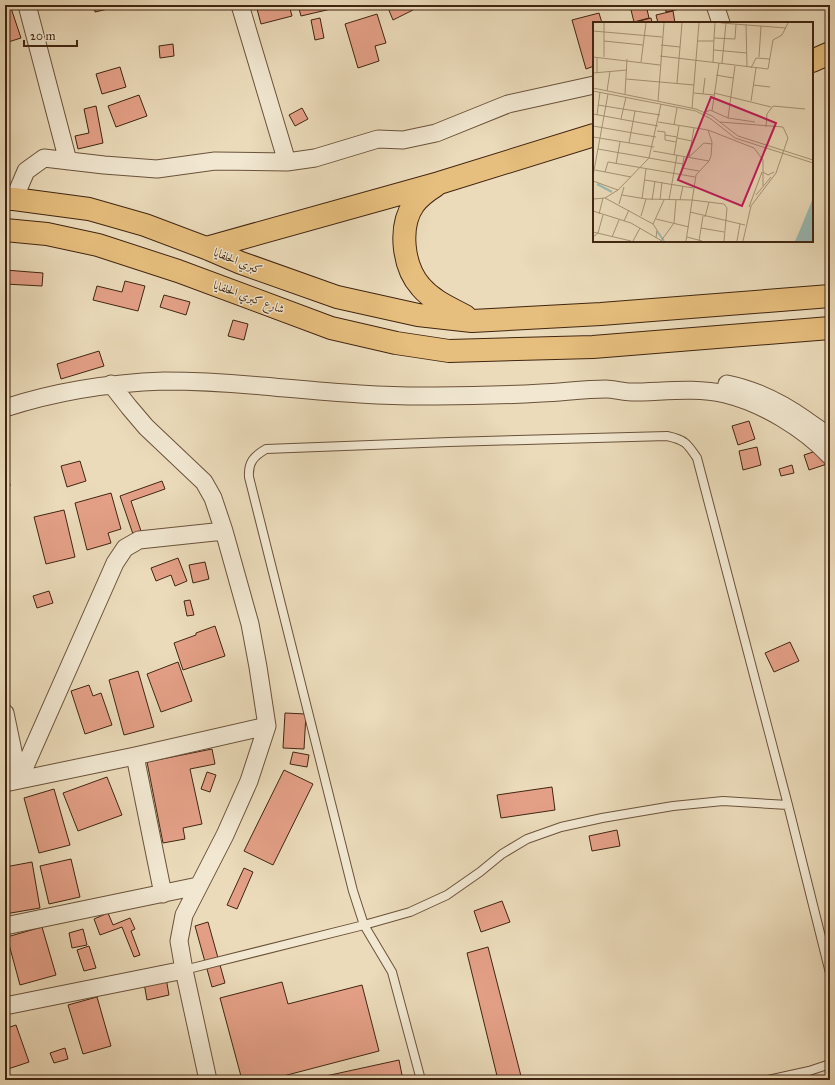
<svg xmlns="http://www.w3.org/2000/svg" width="835" height="1085" viewBox="0 0 835 1085" font-family="'IM FELL Great Primer',Amiri,serif">
  <rect width="100%" height="100%" fill="#ebdbba"/>
  <filter id="stains"><feTurbulence type="fractalNoise" baseFrequency=".005" numOctaves="4"/><feColorMatrix values="0 0 0 0 .2 0 0 0 0 .09 0 0 0 0 .02 0 0 0 .5 -.17"/></filter>
  <radialGradient id="worn" r=".72"><stop offset=".6" stop-color="#630" stop-opacity="0"/><stop offset="1" stop-color="#630" stop-opacity=".3"/></radialGradient>
  <path fill="#e4a087" stroke="#402511" d="M5,5H10L21,38L5,43Z
    M94,5H114L111,6L112,8L95,12Z
    M256,5H289L292,16L261,24Z
    M298,5H330L331,9L301,16Z
    M395,5H411L413,10L393,20L388,8Z
    M615,5H646L649,18L634,22L630,6L616,8Z
    M665,5H683L684,8L666,12Z
    M673,11L675,23H658L656,15Z
    M599,13L602,23H594V66L586,69L572,20Z
    M377,14L386,43L375,46L379,61L358,68L345,24Z
    M320,18L324,38L315,40L311,20Z
    M651,18L652,23H632Z
    M173,44L174,56L160,58L159,46Z
    M120,67L126,87L102,94L96,74Z
    M139,95L147,116L116,127L108,106Z
    M96,106L103,143L78,149L75,136L89,133L84,109Z
    M302,108L308,119L295,126L289,115Z
    M5,270L43,273L42,286L5,284Z
    M125,281L145,286L138,311L93,300L97,286L122,292Z
    M164,295L190,302L186,315L160,307Z
    M233,320L248,324L244,340L228,336Z
    M99,351L104,366L61,379L57,364Z
    M749,421L755,439L738,445L732,426Z
    M757,447L761,465L743,470L739,451Z
    M822,449L827,464L809,470L804,455Z
    M6,457L10,486L5,487V458Z
    M80,461L86,481L67,487L61,466Z
    M792,465L794,473L781,476L779,469Z
    M162,481L165,489L131,501L143,537L135,540L120,496Z
    M111,493L121,529L108,533L111,543L87,550L75,503Z
    M64,510L75,557L46,564L34,517Z
    M178,558L187,581L175,586L171,575L156,581L151,568Z
    M205,562L209,579L193,583L189,565Z
    M49,591L53,603L37,608L33,596Z
    M190,600L194,615L187,616L184,601Z
    M215,626L225,656L183,670L174,643L196,635V633Z
    M790,642L799,661L774,672L765,653Z
    M178,662L192,701L161,712L147,674Z
    M138,671L154,727L124,735L109,680Z
    M89,685L93,696L101,693L112,725L85,734L71,691Z
    M285,713L306,714L304,749L283,748Z
    M212,749L215,764L190,769L202,824L183,828L185,839L163,843L147,762Z
    M293,752L309,755L307,767L290,764Z
    M284,770L313,784L273,865L244,851Z
    M207,772L216,775L210,792L201,789Z
    M107,777L122,815L78,831L63,793Z
    M552,787L555,810L501,818L497,795Z
    M54,789L70,845L39,853L24,798Z
    M617,830L620,846L592,851L589,836Z
    M71,859L80,897L49,904L40,866Z
    M32,862L40,908L5,914V867Z
    M244,868L253,872L237,909L227,905Z
    M502,901L510,922L481,932L474,911Z
    M108,913L113,925L130,918L135,929L131,931L140,955L134,957L122,927L100,935L94,919Z
    M208,922L225,983L212,987L195,926Z
    M42,927L56,975L20,985L7,937Z
    M83,929L87,945L72,948L69,933Z
    M89,946L96,968L84,971L77,950Z
    M488,947L522,1080H498L467,953Z
    M166,978L169,995L147,1000L144,983Z
    M282,982L288,1004L362,985L379,1051L268,1080H242L220,998Z
    M97,997L111,1046L83,1054L68,1005Z
    M16,1025L29,1062L5,1070V1026L7,1028Z
    M65,1048L68,1059L54,1063L50,1053Z
    M399,1060L403,1080H312V1079Z"/>
  <g fill="none" stroke-linecap="round" stroke-linejoin="round">
    <defs>
      <path id="lane" d="M184,970L364,925L410,912L447,895L480,872L502,854L527,839L561,827L602,818L673,806L723,801L788,805
        M421,1080L392,972L364,925L353,891L249,477C248,462 254,456 266,449L449,442L667,436C685,440 687,443 697,458L788,805L830,973
        M768,1080L809,1071L830,1064"/>
      <path id="street" d="M27,5L68,161
        M240,5L287,162
        M715,5L721,23
        M14,199L26,171L44,158L104,165L157,169L215,161L287,162L315,158L378,139L403,140L436,133L508,104L594,85
        M111,384L129,407L146,427L204,482L213,498L224,531L250,624L258,667L267,726L249,781L225,835L184,915L179,941L184,970L208,1080
        M727,384C757,390 782,403 806,420C814,426 823,431 830,438
        M5,408C57,391 109,383 164,381C196,381 229,383 262,386C320,391 377,397 436,396C471,396 507,395 542,393C563,392 585,389 606,389C614,389 623,392 631,392C662,392 694,387 725,394C762,403 804,428 830,456
        M5,713L19,780
        M135,756L163,894
        M19,780L115,563L125,548L139,540L224,531
        M5,783L135,756L267,726
        M5,926L198,886
        M5,1006L184,970"/>
      <path id="primary" d="M812,61L830,53
        M435,186C427,191 420,196 414,204C398,227 403,267 421,287C433,301 450,308 465,316
        M5,199H14L89,209L145,225L206,248L241,263L337,297L418,315L472,321L601,314L830,296
        M5,230L47,234L98,245L178,271L331,328L396,343L449,351L593,347L830,328
        M206,248L439,183L594,135"/>
    </defs>
    <use href="#lane" stroke="#6b523b" stroke-width="10"/>
    <use href="#street" stroke="#6b523b" stroke-width="19"/>
    <use href="#primary" stroke="#402511" stroke-width="24"/>
    <use href="#lane" stroke="#f2e8d2" stroke-width="8"/>
    <use href="#street" stroke="#f2e8d2" stroke-width="17"/>
    <use href="#primary" stroke="#e6be7d" stroke-width="22"/>
  </g>
  <g text-anchor="middle" stroke-width="3" stroke-linejoin="round" paint-order="stroke">
    <g font-size="12" fill="#402511" stroke="#f2e8d2">
      <text transform="translate(238 261) rotate(22)" y="4">كبري الحلفايا</text>
      <text transform="translate(249 297) rotate(20)" y="4">شارع كبري الحلفايا</text>
    </g>
  </g>
  <g transform="translate(593 22)">
    <rect width="220" height="220" fill="#ebdbba"/>
    <path d="M220,176V219H202L206,210Z" fill="#99bab5"/>
    <path fill="none" stroke="#99bab5" stroke-width="2" d="M4,162L19,170M64,209L71,219"/>
    <path fill="none" stroke="#a79276" stroke-width="1" d="M122,1L121,16L142,17L143,2M128,1L193,6M153,2L154,45M0,9L69,15M11,19L50,23M105,19H121M68,23L87,25M121,28L154,31M67,34L175,47L180,18L189,13L195,1M0,35L67,43M4,35V51M11,35V1M166,35L168,4M48,40L53,1M120,40L121,16M129,41L133,1M158,46L163,36L177,37M0,51L34,48M123,53L140,56M33,57L101,63M84,61L89,1M160,63L177,65M0,66L103,87L119,94L145,114L220,138M0,69L103,89L118,97L142,116L220,141M14,69L17,49M101,71L121,73M121,71L178,85M32,72L34,37M110,72L112,56M65,79L71,1M158,79L163,46M5,83L67,93M99,86L106,1M119,89L126,41M113,90L117,88L135,96L162,100M0,92L65,104M4,93L7,70M135,96L142,44M28,97L33,75M65,100L115,108L161,126L170,138V164M127,100L190,105L195,116L183,151L158,184L150,219M81,103L84,86M0,104L63,115M173,105L174,92L180,84L212,87M64,109L72,110V118L83,120M72,113L84,115M0,115L61,125M84,116L99,119M36,121L42,89M5,127L90,142M60,129L116,139M81,133L86,104M96,135L101,106M96,135L111,121L119,122M23,142L27,120M89,146L106,149M2,148L38,155M12,150L15,140L102,155M170,150L175,153L181,150M88,152L91,135M0,154L15,72M52,158L100,166M0,159L25,168M29,173L53,177L99,178L131,182L134,186L131,219M163,173L178,155M12,176L60,202L64,208L63,216M0,177L12,176L25,168L56,136L68,82M49,177L53,147M59,178L62,159M67,178L69,160M76,178L84,133M87,178L90,164M26,182L31,165M156,185L169,150M0,189L38,201L69,219M97,190L152,203M6,192L10,176M48,194L53,177M112,195L116,180M63,197L96,205M31,199L36,188M60,202L71,178M108,206L131,210M0,210L38,219M0,215L5,211L10,193M19,215L26,198M94,215L109,219M40,219L47,206M68,219L81,201L83,178M93,219L103,153L116,139L118,134L119,120L115,108M106,219L110,194M144,219L147,202"/>
    <path fill="#c2185b" fill-opacity="0.15" stroke="#c2185b" stroke-width="2" d="M118,75L183,101L149,184L85,158Z"/>
    <rect width="220" height="220" fill="none" stroke="#402511" stroke-width="2"/>
  </g>
  <rect width="835" height="1085" fill="none" stroke="#ebdbba" stroke-width="20"/>
  <rect x="6" y="6" width="823" height="1073" fill="none" stroke="#402511" stroke-width="2"/>
  <rect x="10" y="10" width="815" height="1065" fill="none" stroke="#402511"/>
  <path d="M24 40v6h53v-6" fill="none" stroke="#402511" stroke-width="2"/>
  <text x="30" y="40" font-size="12" fill="#402511" stroke="#f2e8d2" stroke-width="3" paint-order="stroke">20 m</text>
  <rect width="100%" height="100%" filter="url(#stains)"/>
  <rect width="100%" height="100%" fill="url(#worn)"/>
</svg>
